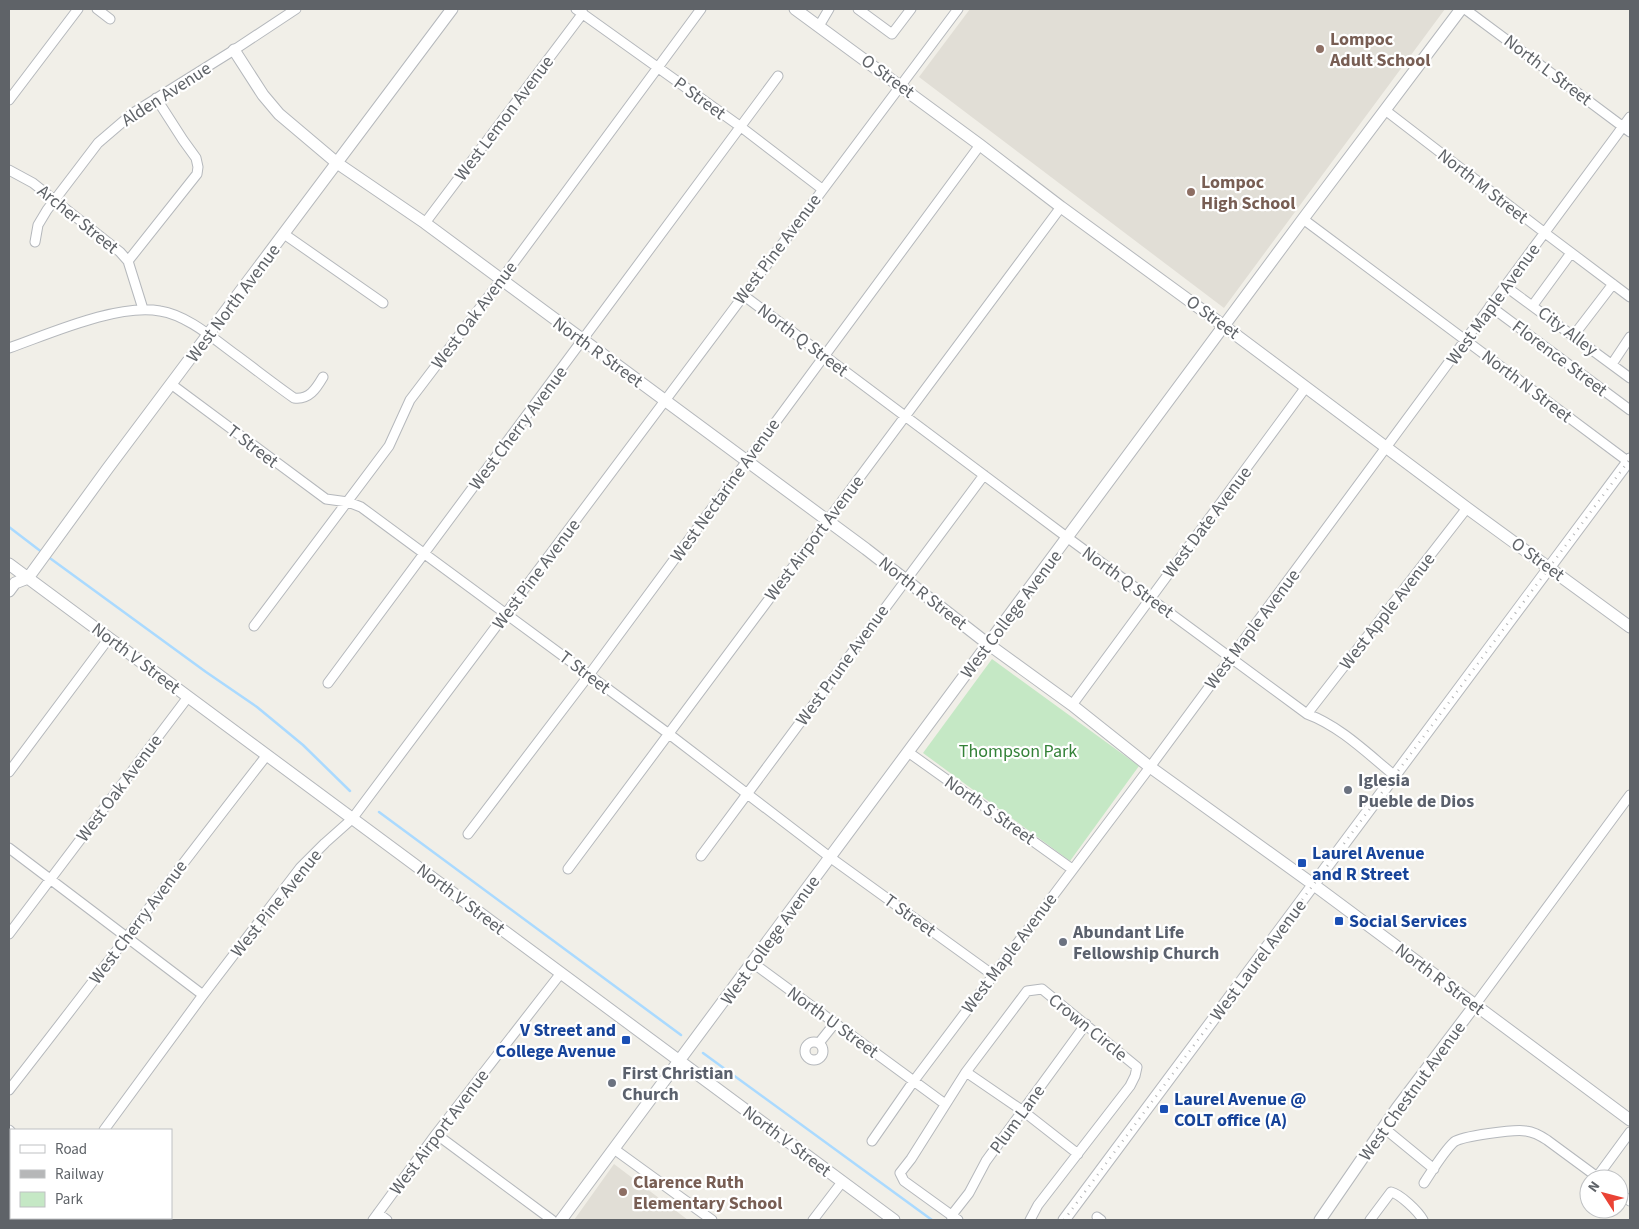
<svg xmlns="http://www.w3.org/2000/svg" width="1639" height="1229" viewBox="0 0 1639 1229" font-family="'Source Sans 3',sans-serif">
  <rect width="100%" height="100%" fill="#f1efe8"/>
  <path fill="#e1ded6" d="M970,9H1445L1224,308L919,77Z
    M614,1164L688,1220H574Z"/>
  <path fill="#c5e8c5" d="M992,659L1139,766L1070,861L923,753Z"/>
  <g fill="none" stroke-linecap="round" stroke-linejoin="round">
    <path stroke="#aadaff" stroke-width="2.5" d="M9,527L43,553
      M47,556L206,672L257,707L303,745L350,791
      M379,812L681,1035
      M703,1053L932,1220"/>
    <defs>
      <path id="minor" d="M97,9L110,19
        M576,9L741,127L822,189
        M858,9L892,34L911,9
        M1465,9L1630,132
        M819,26L829,9
        M9,100L78,9
        M1385,110L1545,233L1630,297
        M9,170L33,183L120,252L128,261L143,309
        M1303,219L1630,463
        M425,223L583,13
        M284,234L383,303
        M35,242L38,225L47,210L98,143L133,113L234,50L296,9
        M128,261L197,174L198,167L196,158L183,140L156,98
        M1505,286L1630,378
        M743,295L1068,538L1307,714C1340,726 1368,754 1395,776
        M1533,305L1571,253
        M1490,306L1630,410
        M1574,335L1613,284
        M9,348C49,334 118,303 160,311C187,315 214,339 236,355C255,369 274,384 294,398C309,400 316,389 323,377
        M1612,364L1630,337
        M171,384L326,499L348,502L361,507L669,734L831,858L993,975
        M254,626L389,446L410,400L501,280L701,9
        M328,683L778,76
        M1072,705L1306,387
        M1307,714L1467,508
        M908,752L1072,869
        M9,772L109,638
        M468,834L589,675L980,145
        M9,848L203,995
        M701,856L984,475
        M568,869L1061,207
        M9,934L188,697
        M753,963L945,1104
        M1475,1005L1630,795
        M805 1051a9 9 0 1 1 18 0a9 9 0 1 1-18 0Z
        M819,1043L835,1023
        M966,1072L1023,1111L1078,1154
        M9,1090C96,979 180,866 267,755
        M1384,1128L1434,1169
        M9,1130L11,1132
        M104,1130L203,995L300,868L325,843L352,819L958,9
        M436,1134L552,1220
        M872,1141L913,1082L1150,767L1630,117
        M614,1149L712,1220
        M1597,1177L1630,1132
        M1424,1183C1432,1171 1444,1151 1454,1142C1462,1136 1515,1129 1526,1131C1534,1132 1541,1136 1547,1140L1600,1179
        M1619,1193L1630,1201
        M378,1213L387,1220
        M951,1216L969,1193L986,1161L1086,1024
        M1097,1217L1101,1220
        M373,1220L436,1134L561,973
        M813,1220L842,1182
        M958,1220L904,1181L900,1173L911,1159L966,1072L1027,991L1042,989L1137,1067L1135,1076L1130,1086L1038,1205L1030,1220
        M1370,1220L1391,1192C1400,1194 1418,1211 1423,1220"/>
      <path id="tertiary" d="M795,9L980,145L1061,207L1224,326L1467,508L1630,627
        M234,50L263,95L279,114L337,163L425,223L866,549L988,644L1072,705L1150,767L1314,885L1630,1120
        M9,564L894,1220
        M9,591L15,583L28,578L108,468L452,9
        M561,1220L1303,219L1461,9
        M1064,1220L1630,459
        M1320,1220L1397,1108L1475,1005"/>
    </defs>
    <use href="#minor" stroke="#b5b8bc" stroke-width="11"/>
    <use href="#tertiary" stroke="#b5b8bc" stroke-width="13"/>
    <use href="#minor" stroke="#fff" stroke-width="9"/>
    <use href="#tertiary" stroke="#fff" stroke-width="11"/>
    <path stroke="#b6b7b8" stroke-width="2.5" stroke-dasharray="1 6" stroke-linecap="butt" d="M1064,1220L1630,459"/>
  </g>
  <g fill="#8d6e63" stroke="#fff" stroke-width="2">
    <circle cx="1320" cy="49" r="5"/>
    <circle cx="1191" cy="192" r="5"/>
    <circle cx="623" cy="1192" r="5"/>
  </g>
  <g fill="#6b7280" stroke="#fff" stroke-width="2">
    <circle cx="1348" cy="790" r="5"/>
    <circle cx="1063" cy="942" r="5"/>
    <circle cx="612" cy="1083" r="5"/>
  </g>
  <g fill="#1a4fb4" stroke="#fff" stroke-width="2">
    <rect x="1297" y="858" width="10" height="10" rx="2.5"/>
    <rect x="1334" y="916" width="10" height="10" rx="2.5"/>
    <rect x="621" y="1035" width="10" height="10" rx="2.5"/>
    <rect x="1159" y="1104" width="10" height="10" rx="2.5"/>
  </g>
  <g text-anchor="middle" stroke-width="4.5" stroke-linejoin="round" paint-order="stroke">
    <g font-size="18" font-weight="bold" fill="#785e54" stroke="#fff" text-anchor="start">
      <text x="1330" y="45">Lompoc<tspan x="1330" dy="21">Adult School</tspan></text>
      <text x="1201" y="188">Lompoc<tspan x="1201" dy="21">High School</tspan></text>
      <text x="633" y="1188">Clarence Ruth<tspan x="633" dy="21">Elementary School</tspan></text>
    </g>
    <g font-size="18" fill="#5f6368" stroke="#fff">
      <text transform="translate(1548 70) rotate(37)" y="6">North L Street</text>
      <text transform="translate(888 76) rotate(36)" y="6">O Street</text>
      <text transform="translate(166 94) rotate(-33)" y="6">Alden Avenue</text>
      <text transform="translate(700 98) rotate(36)" y="6">P Street</text>
      <text transform="translate(504 118) rotate(-53)" y="6">West Lemon Avenue</text>
      <text transform="translate(1483 186) rotate(38)" y="6">North M Street</text>
      <text transform="translate(78 219) rotate(39)" y="6">Archer Street</text>
      <text transform="translate(777 249) rotate(-53)" y="6">West Pine Avenue</text>
      <text transform="translate(233 303) rotate(-53)" y="6">West North Avenue</text>
      <text transform="translate(1493 304) rotate(-54)" y="6">West Maple Avenue</text>
      <text transform="translate(474 315) rotate(-53)" y="6">West Oak Avenue</text>
      <text transform="translate(1213 317) rotate(36)" y="6">O Street</text>
      <text transform="translate(1568 331) rotate(37)" y="6">City Alley</text>
      <text transform="translate(803 340) rotate(37)" y="6">North Q Street</text>
      <text transform="translate(598 352) rotate(36)" y="6">North R Street</text>
      <text transform="translate(1560 358) rotate(37)" y="6">Florence Street</text>
      <text transform="translate(1527 386) rotate(37)" y="6">North N Street</text>
      <text transform="translate(518 428) rotate(-53)" y="6">West Cherry Avenue</text>
      <text transform="translate(253 446) rotate(37)" y="6">T Street</text>
      <text transform="translate(725 490) rotate(-54)" y="6">West Nectarine Avenue</text>
      <text transform="translate(1207 522) rotate(-53)" y="6">West Date Avenue</text>
      <text transform="translate(814 538) rotate(-53)" y="6">West Airport Avenue</text>
      <text transform="translate(1538 559) rotate(36)" y="6">O Street</text>
      <text transform="translate(536 574) rotate(-53)" y="6">West Pine Avenue</text>
      <text transform="translate(1128 582) rotate(36)" y="6">North Q Street</text>
      <text transform="translate(923 593) rotate(38)" y="6">North R Street</text>
      <text transform="translate(1387 611) rotate(-52)" y="6">West Apple Avenue</text>
      <text transform="translate(1011 614) rotate(-53)" y="6">West College Avenue</text>
      <text transform="translate(1252 629) rotate(-53)" y="6">West Maple Avenue</text>
      <text transform="translate(136 658) rotate(37)" y="6">North V Street</text>
      <text transform="translate(842 665) rotate(-54)" y="6">West Prune Avenue</text>
      <text transform="translate(585 672) rotate(37)" y="6">T Street</text>
      <text transform="translate(119 788) rotate(-53)" y="6">West Oak Avenue</text>
      <text transform="translate(990 810) rotate(35)" y="6">North S Street</text>
      <text transform="translate(461 899) rotate(37)" y="6">North V Street</text>
      <text transform="translate(276 903) rotate(-51)" y="6">West Pine Avenue</text>
      <text transform="translate(910 915) rotate(36)" y="6">T Street</text>
      <text transform="translate(138 922) rotate(-53)" y="6">West Cherry Avenue</text>
      <text transform="translate(770 940) rotate(-54)" y="6">West College Avenue</text>
      <text transform="translate(1009 953) rotate(-53)" y="6">West Maple Avenue</text>
      <text transform="translate(1258 960) rotate(-53)" y="6">West Laurel Avenue</text>
      <text transform="translate(1440 979) rotate(37)" y="6">North R Street</text>
      <text transform="translate(833 1022) rotate(36)" y="6">North U Street</text>
      <text transform="translate(1088 1027) rotate(39)" y="6">Crown Circle</text>
      <text transform="translate(1412 1091) rotate(-54)" y="6">West Chestnut Avenue</text>
      <text transform="translate(1017 1119) rotate(-54)" y="6">Plum Lane</text>
      <text transform="translate(439 1132) rotate(-53)" y="6">West Airport Avenue</text>
      <text transform="translate(787 1141) rotate(37)" y="6">North V Street</text>
    </g>
    <g font-size="18" fill="#348238" stroke="#fff">
      <text x="1018" y="757">Thompson Park</text>
    </g>
    <g font-size="18" font-weight="bold" fill="#5b616d" stroke="#fff" text-anchor="start">
      <text x="1358" y="786">Iglesia<tspan x="1358" dy="21">Pueble de Dios</tspan></text>
      <text x="1073" y="938">Abundant Life<tspan x="1073" dy="21">Fellowship Church</tspan></text>
      <text x="622" y="1079">First Christian<tspan x="622" dy="21">Church</tspan></text>
    </g>
    <g font-size="18" font-weight="bold" fill="#164399" stroke="#fff" text-anchor="start">
      <text x="1312" y="859">Laurel Avenue<tspan x="1312" dy="21">and R Street</tspan></text>
      <text x="1349" y="927">Social Services</text>
      <text x="616" y="1036" text-anchor="end">V Street and<tspan x="616" dy="21">College Avenue</tspan></text>
      <text x="1174" y="1105">Laurel Avenue @<tspan x="1174" dy="21">COLT office (A)</tspan></text>
    </g>
  </g>
  <rect width="1639" height="1229" fill="none" stroke="#5f6368" stroke-width="20"/>
  <rect x="10" y="1129" width="162" height="90" fill="#ffffff" stroke="#bfc1c3"/>
  <rect x="20" y="1145" width="25" height="8" fill="#ffffff" stroke="#bfc1c3"/>
  <text x="55" y="1154" font-size="15" fill="#5f6368">Road</text>
  <rect x="20" y="1170" width="25" height="8" fill="#b6b7b8" stroke="#bfc1c3"/>
  <text x="55" y="1179" font-size="15" fill="#5f6368">Railway</text>
  <rect x="20" y="1192" width="25" height="15" fill="#c5e8c5" stroke="#bfc1c3"/>
  <text x="55" y="1204" font-size="15" fill="#5f6368">Park</text>
  <g transform="translate(1604 1194) rotate(306)"><circle r="24" fill="#ffffff" stroke="#bfc1c3"/>
  <path d="M0-4L9 19L0 12L-9 19Z" fill="#ea4335"/>
  <text y="-8" font-size="14" font-weight="bold" text-anchor="middle" fill="#5f6368">N</text>
  </g>
</svg>
